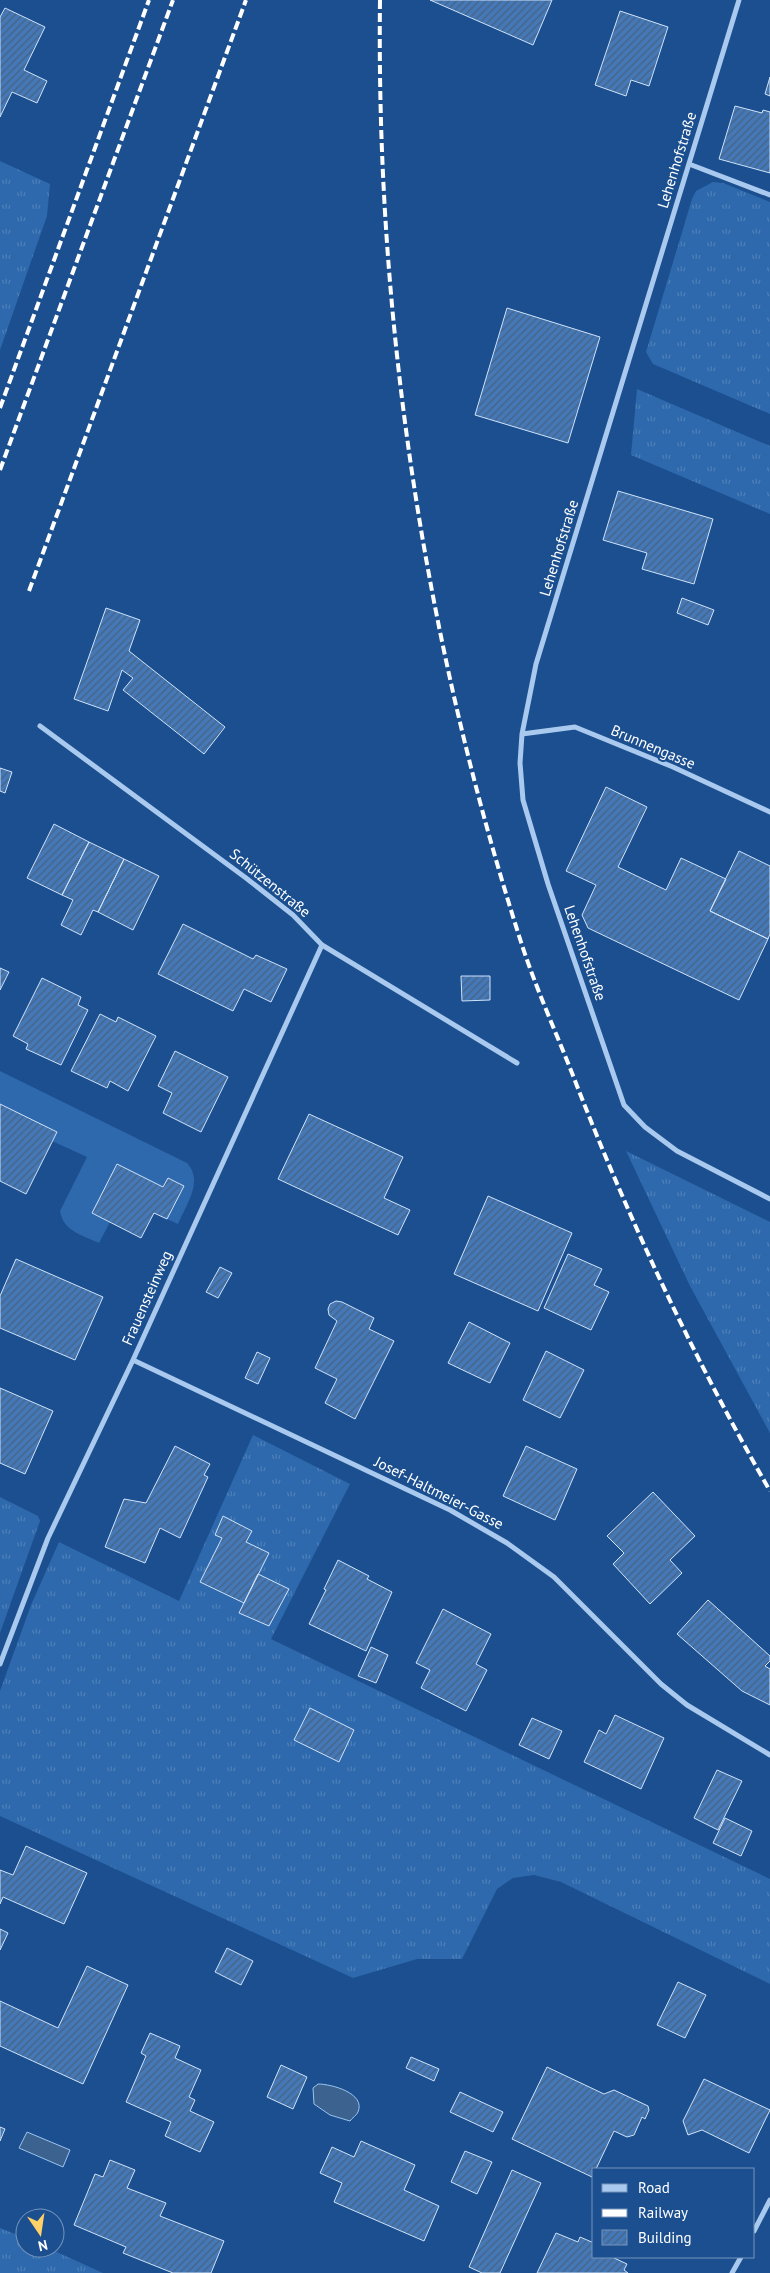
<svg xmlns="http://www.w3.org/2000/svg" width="770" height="2273" viewBox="0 0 770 2273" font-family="'PT Sans',sans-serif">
  <defs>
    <pattern id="grass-tufts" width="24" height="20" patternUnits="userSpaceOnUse" patternTransform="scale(1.25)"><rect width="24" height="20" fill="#2e69ad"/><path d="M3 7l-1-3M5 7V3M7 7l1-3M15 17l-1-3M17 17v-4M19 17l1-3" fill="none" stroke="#4d80b9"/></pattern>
    <pattern id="building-hatch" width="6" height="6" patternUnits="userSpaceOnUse" patternTransform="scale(1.25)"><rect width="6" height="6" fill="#4478b7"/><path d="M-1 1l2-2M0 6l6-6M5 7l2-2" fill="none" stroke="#486282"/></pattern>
  </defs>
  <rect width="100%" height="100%" fill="#1b4f8f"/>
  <path fill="url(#grass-tufts)" d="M0,161L50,184L47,216L0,350Z
    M713,182L723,183L770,202V414L653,364L646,352L692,199L696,191Z
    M637,389L770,446V514L631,455Z
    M626,1151L770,1222V1433L690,1286Z
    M253,1435L350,1484L271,1639L770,1879V1984L561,1882L534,1875L513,1878L497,1889L462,1959H417L353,1978L0,1816V1691L31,1605L59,1542L179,1601Z
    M0,1497L38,1516L40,1521L0,1633Z
    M0,2228L25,2238V2248H48L103,2273H0Z"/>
  <path fill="#2e69ad" d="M0,1071L187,1163C204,1181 186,1205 178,1224L167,1219L184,1186L168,1178L163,1187L92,1213L110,1222L99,1243C82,1235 63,1231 60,1211L87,1157L52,1141L0,1104Z"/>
  <path fill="#3c6290" stroke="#9cc4f0" d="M318,2084C331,2084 366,2093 358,2112C357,2115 352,2118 350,2121L330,2115L314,2104L313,2088Z
    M27,2132L70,2150L63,2167L19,2148Z"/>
  <path fill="url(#building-hatch)" stroke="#cfe3fa" d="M430,0H552L533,45Z
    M5,8L45,27L24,70L47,81L37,103L12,92L0,117V17Z
    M620,11L668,27L649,86L631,80L626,96L595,85Z
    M770,77V96L765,94Z
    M735,106L762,113L763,110L770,112V173L719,159Z
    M507,308L600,337L568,443L475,415Z
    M618,491L713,519L694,584L642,569L647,553L603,540Z
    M682,598L714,610L708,625L677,613Z
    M106,608L140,620L129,651L225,727L204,754L123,690L133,678L122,670L108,711L74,699Z
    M0,768L12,772L5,793L0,791Z
    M606,787L647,807L618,867L666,890L681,858L726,879L710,911L768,939L739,1000L588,928L582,915L596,885L566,871Z
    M54,824L89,842L62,895L27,878Z
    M89,842L124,859L98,912L93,910L81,935L61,925L73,900L62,895Z
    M739,851L770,866V934L768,939L710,911Z
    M124,859L159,876L133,930L98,912Z
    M183,924L253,959L256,955L287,969L271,1002L244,989L233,1011L158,974Z
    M0,968L9,972L0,990Z
    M461,976H490V1000L462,1001Z
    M42,978L81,997L78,1005L88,1010L61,1065L26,1049L28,1044L13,1036Z
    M100,1014L116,1022L118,1017L156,1036L128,1091L110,1081L107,1088L71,1071Z
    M175,1051L228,1077L201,1132L163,1113L172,1093L158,1086Z
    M0,1104L57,1132L26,1194L0,1181Z
    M309,1114L403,1157L384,1198L410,1210L398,1235L278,1179Z
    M117,1164L163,1187L168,1178L184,1186L167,1219L154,1213L141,1238L92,1213Z
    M488,1196L572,1233L538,1311L454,1274Z
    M568,1254L602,1269L594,1285L609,1292L591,1330L544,1308Z
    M16,1259L103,1297L75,1360L0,1328V1296Z
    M220,1267L232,1273L218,1298L206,1292Z
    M336,1301L342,1302L374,1318L369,1329L394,1341L355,1419L325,1403L337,1379L315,1368L337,1321L329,1315L328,1309L330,1304Z
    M469,1322L510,1343L490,1383L448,1363Z
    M546,1351L584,1370L560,1418L523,1400Z
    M257,1352L270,1358L258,1384L245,1378Z
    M0,1388L53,1411L25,1474L0,1463Z
    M175,1446L210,1464L204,1475L208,1477L180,1538L160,1528L145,1563L105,1547L124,1499L146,1503Z
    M526,1446L577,1469L555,1520L503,1496Z
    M653,1492L695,1536L670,1560L682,1573L650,1604L613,1564L624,1553L607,1536Z
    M223,1516L252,1531L246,1542L269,1553L244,1603L200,1582L222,1538L215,1535Z
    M338,1560L369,1576L367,1579L392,1592L366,1651L309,1624L326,1590L324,1589Z
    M258,1574L289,1589L269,1626L239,1613Z
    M708,1600L770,1656V1661L765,1666L770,1669V1705L742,1691L677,1634Z
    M443,1609L491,1634L476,1664L487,1670L466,1711L421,1688L430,1670L416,1663Z
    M371,1647L388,1655L376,1683L358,1676Z
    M310,1708L354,1730L339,1762L294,1740Z
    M615,1715L664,1738L641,1789L584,1762L599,1730L606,1734Z
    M532,1718L562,1731L549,1759L519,1745Z
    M717,1770L742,1781L718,1830L694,1818Z
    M725,1818L752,1831L741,1856L713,1843Z
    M26,1846L87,1873L64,1924L3,1897L0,1904V1870L13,1875Z
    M0,1929L8,1933L0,1950Z
    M227,1948L253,1961L241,1985L215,1972Z
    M87,1966L128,1985L83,2084L0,2046V2001L58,2028Z
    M678,1982L706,1995L685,2038L657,2025Z
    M150,2033L180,2046L175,2058L201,2070L189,2097L195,2100L190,2111L214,2122L200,2152L165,2136L171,2122L126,2102L146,2056L141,2053Z
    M411,2057L439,2069L434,2081L406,2068Z
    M281,2065L307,2077L293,2109L267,2097Z
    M547,2067L604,2094L614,2090L648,2106L649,2110L645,2119L642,2117L634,2135L627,2137L614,2131L596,2169H594L592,2177L512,2139Z
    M704,2079L770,2110L749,2153L702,2130L688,2135L683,2121Z
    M460,2092L503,2112L493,2132L450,2112Z
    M0,2127L5,2129L0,2141Z
    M361,2141L415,2165L404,2190L439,2206L424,2241L334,2202L342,2183L320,2173L332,2147L354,2157Z
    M465,2151L492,2162L477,2194L451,2182Z
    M110,2160L135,2170L127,2188L166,2203L160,2216L224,2241L211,2273H173L123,2253L126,2247L74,2225L95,2174L103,2177Z
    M512,2170L541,2183L500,2273H482L469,2267Z
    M556,2233L578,2242L580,2237L594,2243V2257H612L627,2264L624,2270L628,2273H537Z"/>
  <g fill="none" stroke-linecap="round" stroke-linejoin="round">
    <path stroke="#a9c9ee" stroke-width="5" d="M739,0L536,664L522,734L520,763L523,800L548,884L624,1105L645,1127L677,1151L770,1199
      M689,164L770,195
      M40,726L246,878L293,915L322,945L517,1063
      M522,734L575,727L673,767L770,812
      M133,1360L450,1510L507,1543L554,1577L661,1684L687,1705L770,1755
      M0,1664L48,1538L133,1360L322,945
      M754,2231L770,2200
      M732,2273L741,2257"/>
    <path stroke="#fff" stroke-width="4" stroke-dasharray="9 4" stroke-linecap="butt" d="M380,0C376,318 424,639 521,942C535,986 555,1030 572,1073C628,1218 693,1357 770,1491
      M0,408L149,0
      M0,470L173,0
      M29,591L246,0"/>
  </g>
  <g text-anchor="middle" stroke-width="4" stroke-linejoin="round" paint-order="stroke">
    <g font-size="15" fill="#fff" stroke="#1b4f8f">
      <text transform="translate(677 160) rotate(-73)" y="5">Lehenhofstraße</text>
      <text transform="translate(559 548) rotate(-73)" y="5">Lehenhofstraße</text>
      <text transform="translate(653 747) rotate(23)" y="5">Brunnengasse</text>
      <text transform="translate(270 883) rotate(39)" y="5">Schützenstraße</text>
      <text transform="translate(585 953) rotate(71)" y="5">Lehenhofstraße</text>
      <text transform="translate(147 1298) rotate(-66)" y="5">Frauensteinweg</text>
      <text transform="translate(439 1493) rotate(27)" y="5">Josef-Haltmeier-Gasse</text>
    </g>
  </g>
  <rect x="592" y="2168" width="162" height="90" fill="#1b4f8f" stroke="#7695bc"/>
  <rect x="602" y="2184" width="25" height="8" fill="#a9c9ee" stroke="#7695bc"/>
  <text x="638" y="2193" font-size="15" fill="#ffffff">Road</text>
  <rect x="602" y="2209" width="25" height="8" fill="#ffffff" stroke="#7695bc"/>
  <text x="638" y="2218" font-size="15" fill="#ffffff">Railway</text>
  <rect x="602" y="2230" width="25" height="15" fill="url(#building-hatch)" stroke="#7695bc"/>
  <text x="638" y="2243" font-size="15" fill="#ffffff">Building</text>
  <g transform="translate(40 2233) rotate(167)"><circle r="24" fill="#1b4f8f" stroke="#7695bc"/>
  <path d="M0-4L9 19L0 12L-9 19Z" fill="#ffd166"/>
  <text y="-8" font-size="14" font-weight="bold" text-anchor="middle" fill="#ffffff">N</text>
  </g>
</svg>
